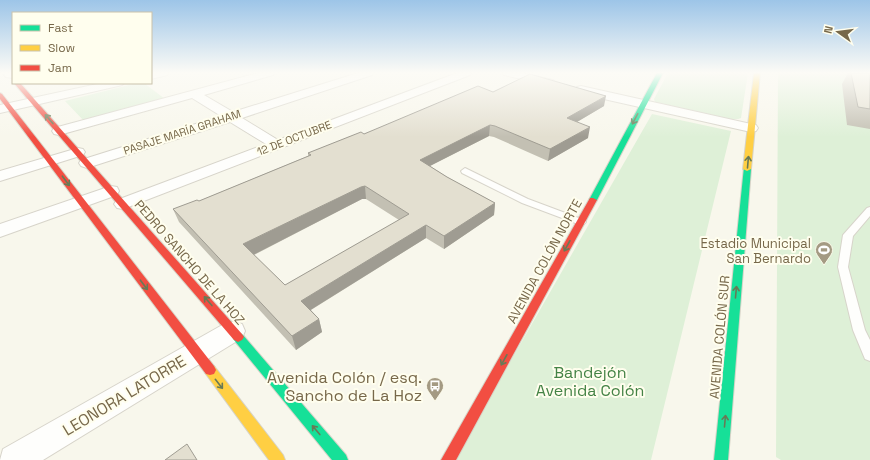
<svg xmlns="http://www.w3.org/2000/svg" width="870" height="460" viewBox="0 0 870 460" font-family="'Space Grotesk',sans-serif">
  <rect width="100%" height="100%" fill="#f8f7ec"/>
  <path fill="#def0d7" d="M668,73H748L741,118L738,119H731L655,102L654,99Z
    M778,73H870V460H781L776,457Z
    M137,83H144L165,99L84,121L65,101Z
    M652,114L731,131L651,460H454Z"/>
  <g fill="none" stroke-linecap="round" stroke-linejoin="round">
    <defs>
      <path id="lane" d="M465,168L528,199L584,220L586,222L584,224H578L522,203L462,173L461,171Z
        M870,207V216L853,236L848,267L865,330L870,340V361L865,359L853,330L838,267L843,235L867,208Z"/>
      <path id="street" d="M6,73H13V78L6,77L4,75Z
        M151,73H168L167,75L151,79Z
        M258,73H274L273,75L204,95L233,112L358,73H373L372,75L242,118L278,140L457,73H471L470,75L123,209L117,208L114,204L117,200L266,144L230,122L93,166L87,168L81,166L79,163L81,160L221,116L192,98L59,135L54,134L52,131L54,128Z
        M503,73H522L553,80L555,82L553,84L549,85L504,75Z
        M102,83H124L122,85L118,86L0,113V105Z
        M581,86L751,124L756,125L758,128L756,131L751,132L577,93L575,90L577,87Z
        M78,148L83,149L85,152L83,155L0,181V171Z
        M111,186L117,187L119,191L117,195L0,237V224Z
        M233,322L242,324L245,331L242,338L43,460H0L3,449L224,324Z"/>
      <path id="fast" d="M657,73H663L597,200L593,202H590L589,200Z
        M744,167H747L751,169L728,460H714Z
        M238,332L242,334L346,455L348,460H332L234,340L232,337L234,334Z"/>
      <path id="slow" d="M754,73H760L751,169L747,171L743,169Z
        M210,365L214,366L283,455L285,460H269L206,374L204,370L206,366Z"/>
      <path id="jam" d="M14,83H20L242,334L244,337L242,340L238,342L234,340Z
        M0,93L2,94L214,366L216,370L214,374L210,375L206,374L0,99Z
        M590,198H593L597,200L456,460H441Z"/>
    </defs>
    <use href="#lane" stroke="#d7d4ca" stroke-width="2"/>
    <use href="#street" stroke="#d7d4ca" stroke-width="2"/>
    <use href="#fast" stroke="#d6d3c7" stroke-width="2"/>
    <use href="#slow" stroke="#d6d3c7" stroke-width="2"/>
    <use href="#jam" stroke="#d6d3c7" stroke-width="2"/>
    <use href="#lane" fill="#fefefc" fill-rule="evenodd"/>
    <use href="#street" fill="#fefefc" fill-rule="evenodd"/>
    <use href="#fast" fill="#16e098" fill-rule="evenodd"/>
    <use href="#slow" fill="#ffcf43" fill-rule="evenodd"/>
    <use href="#jam" fill="#f24e42" fill-rule="evenodd"/>
  </g>
  <path fill="#c3c0b3" fill-rule="evenodd" d="M848,73H870V129L847,125L842,84Z
    M493,92L604,106L577,122L588,138L548,161L494,137L489,136L430,166L447,177L495,203L494,215L444,249L426,238L311,310L319,319L322,332L296,350L179,222L173,209L199,201L308,156V153L364,134ZM362,199H366L399,220L285,285L254,255Z"/>
  <path fill="#9f9c92" d="M606,96L604,106L565,129L567,118Z
    M490,125L489,136L420,171V160Z
    M590,127L588,138L548,161L550,149Z
    M365,186L366,199H362L247,258L243,244L361,187Z
    M495,203L494,215L444,249V236Z
    M426,225V238L304,314L301,301Z
    M319,319L322,332L296,350L292,336Z"/>
  <path fill="#e3dfd0" stroke="#9f9c92" fill-rule="evenodd" d="M851,73H870V109L858,107Z
    M530,74L606,96L567,118L590,127L550,149L495,126L490,125L420,160L447,177L495,203L444,236L426,225L301,301L319,319L292,336L173,209L197,200L199,201L311,155L308,153L361,132L364,134L478,86L493,92ZM365,186L409,214L285,285L243,244L361,187Z
    M187,444L197,460H165Z"/>
  <defs><path id="oneway-shaft" d="M-6 0H5M1.5-3L5.5 0L1.5 3" fill="none" stroke-width="1.6" stroke-linecap="round" stroke-linejoin="round"/></defs>
  <g stroke="#687a56">
    <use href="#oneway-shaft" transform="translate(49 119) rotate(-131)"/>
    <use href="#oneway-shaft" transform="translate(635 119) rotate(118)"/>
    <use href="#oneway-shaft" transform="translate(748 162) rotate(-85)"/>
    <use href="#oneway-shaft" transform="translate(66 181) rotate(53)"/>
    <use href="#oneway-shaft" transform="translate(567 246) rotate(119)"/>
    <use href="#oneway-shaft" transform="translate(144 285) rotate(53)"/>
    <use href="#oneway-shaft" transform="translate(736 292) rotate(-85)"/>
    <use href="#oneway-shaft" transform="translate(208 301) rotate(-131)"/>
    <use href="#oneway-shaft" transform="translate(504 360) rotate(119)"/>
    <use href="#oneway-shaft" transform="translate(219 384) rotate(52)"/>
    <use href="#oneway-shaft" transform="translate(725 421) rotate(-85)"/>
    <use href="#oneway-shaft" transform="translate(316 430) rotate(-130)"/>
  </g>
  <linearGradient id="sky" x2="0" y2="1"><stop stop-color="#9dc5e8"/><stop offset="0.53" stop-color="#fcfbf6"/><stop offset="1" stop-color="#fcfbf6" stop-opacity="0"/></linearGradient>
  <rect width="870" height="137" fill="url(#sky)"/>
  <defs>
    <symbol id="stadium-pin" viewBox="-11 -11 22 30"><path d="M0 17L-7.5 6A9.5 9.5 0 1 1 7.5 6Z" fill="#a49a83" stroke="#fffeee"/><path d="M0-5a6.5 5 0 1 0 0 10a6.5 5 0 1 0 0-10ZM-3.5-1.8h7v3.6h-7Z" fill="#fff"/></symbol>
    <symbol id="bus-pin" viewBox="-11 -11 22 30"><path d="M0 17L-7.5 6A9.5 9.5 0 1 1 7.5 6Z" fill="#a49a83" stroke="#fffeee"/><path d="M-5-6H5V4H4V6H2V4H-2V6H-4V4H-5ZM-3.5-4V0h7V-4ZM-3.5 1.2v1.5H-2V1.2ZM2 1.2v1.5H3.5V1.2Z" fill="#fff"/></symbol>
  </defs>
  <g fill-rule="evenodd">
    <use href="#stadium-pin" x="814" y="240" width="20" height="27"/>
    <use href="#bus-pin" x="425" y="376" width="20" height="27"/>
  </g>
  <g text-anchor="middle" stroke-width="4" stroke-linejoin="round" paint-order="stroke">
    <g font-size="11" fill="#77684a" stroke="#fffeee">
      <text transform="translate(182 132) rotate(-18)" y="4">PASAJE MARÍA GRAHAM</text>
      <text transform="translate(294 138) rotate(-21)" y="4">12 DE OCTUBRE</text>
    </g>
    <g font-size="13" fill="#77684a" stroke="#fffeee" text-anchor="end">
      <text x="811" y="248">Estadio Municipal<tspan x="811" dy="15">San Bernardo</tspan></text>
    </g>
    <g font-size="13" fill="#77684a" stroke="#fffeee">
      <text transform="translate(544 261) rotate(-61)" y="5">AVENIDA COLÓN NORTE</text>
      <text transform="translate(190 262) rotate(49)" y="5">PEDRO SANCHO DE LA HOZ</text>
      <text transform="translate(719 337) rotate(-85)" y="5">AVENIDA COLÓN SUR</text>
    </g>
    <g font-size="16" fill="#448345" stroke="#fffeee">
      <text x="590" y="378">Bandejón<tspan x="590" dy="18">Avenida Colón</tspan></text>
    </g>
    <g font-size="16" fill="#77684a" stroke="#fffeee" text-anchor="end">
      <text x="422" y="383">Avenida Colón / esq.<tspan x="422" dy="18">Sancho de La Hoz</tspan></text>
    </g>
    <g font-size="16" fill="#77684a" stroke="#fffeee">
      <text transform="translate(124 395) rotate(-31)" y="6">LEONORA LATORRE</text>
    </g>
  </g>
  <rect x="12" y="12" width="140" height="72" fill="#fffeee" stroke="#c9c2ac"/>
  <rect x="20" y="25" width="20" height="6" fill="#16e098" stroke="#c9c2ac"/>
  <text x="48" y="32" font-size="12" fill="#77684a">Fast</text>
  <rect x="20" y="45" width="20" height="6" fill="#ffcf43" stroke="#c9c2ac"/>
  <text x="48" y="52" font-size="12" fill="#77684a">Slow</text>
  <rect x="20" y="65" width="20" height="6" fill="#f24e42" stroke="#c9c2ac"/>
  <text x="48" y="72" font-size="12" fill="#77684a">Jam</text>
  <g transform="translate(838 32) rotate(284)" stroke="#fffeee" stroke-width="3" paint-order="stroke">
  <path d="M0-3L7 15L0 10L-7 15Z" fill="#77684a"/>
  <text y="-6" font-size="11" font-weight="bold" text-anchor="middle" fill="#77684a">N</text>
  </g>
</svg>
